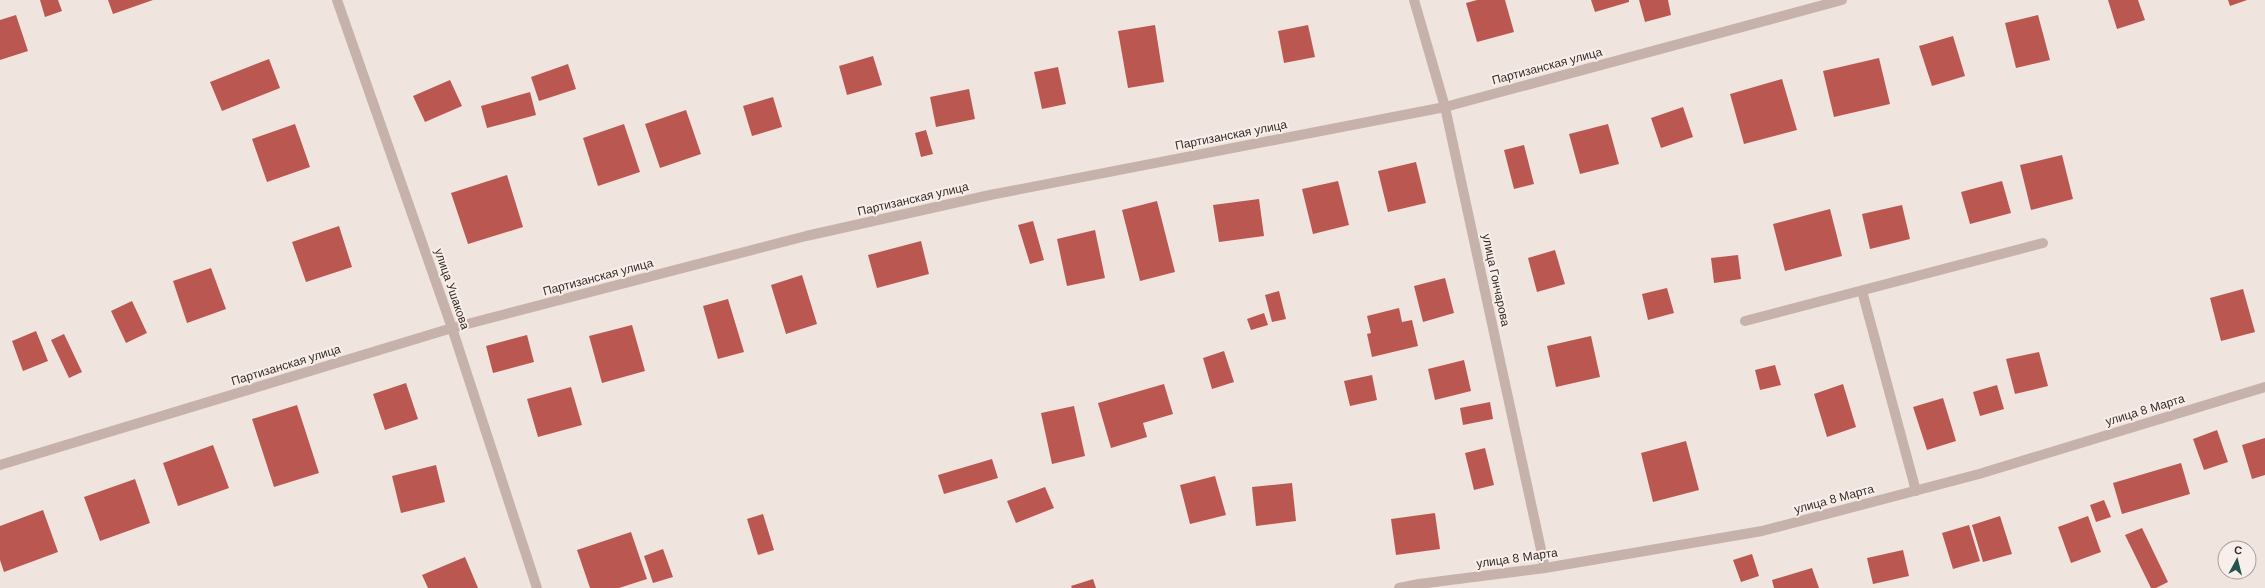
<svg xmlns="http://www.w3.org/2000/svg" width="2265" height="588" viewBox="0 0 2265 588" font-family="'DM Sans',sans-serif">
  <rect width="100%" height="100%" fill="#f0e4de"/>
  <path fill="#bb5751" d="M40,0H58L62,11L45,17Z
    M108,0H153L113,14Z
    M1477,0H1505L1514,32L1477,42L1466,3Z
    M1591,0H1629V2L1595,12Z
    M1639,0H1668L1671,15L1645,22Z
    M2108,0H2138L2145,20L2117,29Z
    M2228,0H2247L2230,6Z
    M16,15L28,51L0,60V20Z
    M2038,15L2050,60L2016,68L2005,23Z
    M1155,25L1164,82L1128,88L1118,31Z
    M1308,25L1315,57L1284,63L1278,31Z
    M1953,36L1965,76L1932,86L1919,46Z
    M873,56L882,85L847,95L839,66Z
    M1879,58L1890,104L1834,117L1823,71Z
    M269,59L280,88L222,111L210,82Z
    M568,64L576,89L539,101L531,77Z
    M1058,67L1066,104L1042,109L1034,72Z
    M1782,79L1797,130L1744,144L1730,94Z
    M450,80L462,106L425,122L413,96Z
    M969,89L975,119L936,127L930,97Z
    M530,92L536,115L487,128L481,106Z
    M773,97L782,127L752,136L743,106Z
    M1683,107L1693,137L1661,148L1651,118Z
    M686,110L701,154L660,168L645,124Z
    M295,124L310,167L267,182L252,139Z
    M624,124L640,172L598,186L583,138Z
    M1608,124L1619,164L1580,174L1569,134Z
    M926,130L933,154L921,157L915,133Z
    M1524,145L1534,184L1514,189L1504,150Z
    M2062,155L2073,199L2031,210L2020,165Z
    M1416,162L1426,203L1388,212L1378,171Z
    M507,175L523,227L468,244L451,193Z
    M1338,181L1349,225L1313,234L1302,189Z
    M2002,181L2011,213L1970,224L1961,192Z
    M1259,199L1264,236L1219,242L1213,205Z
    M1157,201L1175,272L1140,281L1122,210Z
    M1902,205L1910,239L1870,249L1862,214Z
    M1830,209L1842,256L1785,271L1773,224Z
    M1033,221L1044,260L1030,264L1018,225Z
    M339,226L352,267L306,282L292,242Z
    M1095,230L1105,278L1067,286L1057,239Z
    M921,241L929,274L877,288L868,255Z
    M1555,250L1565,284L1537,292L1528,258Z
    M1738,255L1741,279L1714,283L1711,258Z
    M211,268L226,309L187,323L173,281Z
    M802,275L817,324L786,334L771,285Z
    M1445,278L1454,313L1423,322L1414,286Z
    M1667,288L1674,313L1648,320L1642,294Z
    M2243,289L2255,332L2221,341L2210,298Z
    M1279,291L1286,319L1272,322L1265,295Z
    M728,299L744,352L718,359L703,306Z
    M132,301L147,333L126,343L111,311Z
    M1399,308L1402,322L1412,320L1418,346L1372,357L1367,334L1371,333L1367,316Z
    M1264,313L1268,325L1251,330L1247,319Z
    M632,325L645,371L602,383L589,336Z
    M36,331L48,361L23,371L12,341Z
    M64,334L82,372L69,378L51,340Z
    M527,335L534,362L493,373L486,346Z
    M1591,336L1600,377L1556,387L1547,346Z
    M1224,351L1234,382L1212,389L1203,358Z
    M2039,352L2048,386L2015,394L2006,359Z
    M1464,360L1471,391L1435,400L1428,369Z
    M1775,365L1781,385L1760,390L1755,370Z
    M1372,375L1377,400L1350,406L1344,381Z
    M406,383L418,419L385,430L373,394Z
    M1164,384L1173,414L1143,423L1147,437L1111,448L1098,403Z
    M1843,384L1856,427L1827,437L1814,394Z
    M1997,385L2004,409L1980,416L1973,392Z
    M571,387L582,425L538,437L527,399Z
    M1943,398L1956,441L1927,450L1913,407Z
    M1490,402L1493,419L1463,425L1460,408Z
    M297,405L319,473L274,487L252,419Z
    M1074,406L1085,456L1052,464L1041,413Z
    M2217,430L2228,462L2204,470L2193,439Z
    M2265,438V475L2252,479L2242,445Z
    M1686,441L1699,490L1653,502L1641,453Z
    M213,445L229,488L178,506L163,463Z
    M1485,448L1494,485L1474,490L1465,453Z
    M992,459L998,478L944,494L938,475Z
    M2181,463L2190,494L2122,514L2113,483Z
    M436,465L445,502L401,513L392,476Z
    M1215,476L1226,515L1190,524L1180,485Z
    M135,479L150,523L100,541L84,497Z
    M1292,483L1296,521L1256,526L1252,487Z
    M1045,487L1054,508L1016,523L1007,501Z
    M2104,500L2111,517L2096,522L2090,505Z
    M43,510L58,552L4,572L0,560V526Z
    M1435,513L1440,549L1396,555L1391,519Z
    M763,514L774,550L758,555L747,519Z
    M2000,516L2012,554L1983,562L1972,525Z
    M2088,516L2101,552L2071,563L2058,527Z
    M1969,525L1980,561L1953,569L1942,533Z
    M2142,528L2168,582L2156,588H2151L2125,535Z
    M631,532L647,579L619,588H590L577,550Z
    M663,549L673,577L653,583L644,556Z
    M1903,550L1909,576L1873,584L1867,558Z
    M1752,554L1759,576L1741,582L1733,560Z
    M465,557L478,588H428L422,575Z
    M1812,568L1819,588H1774L1772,580Z
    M1093,579L1096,588H1072L1071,586Z"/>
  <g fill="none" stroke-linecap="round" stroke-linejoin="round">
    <path stroke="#c7b2ab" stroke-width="10" d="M1862,291L1916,491
      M1745,321L2043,243"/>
    <path stroke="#c7b2ab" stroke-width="10" d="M1414,0L1445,107L1545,568
      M537,588L452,328L806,236L990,195L1445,107L1842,0
      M1399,588L1419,584L1545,568L1762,531L1979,474L2265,387"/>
    <path stroke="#c7b2ab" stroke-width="10" d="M0,465L452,328L337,0"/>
  </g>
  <g text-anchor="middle" stroke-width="4" stroke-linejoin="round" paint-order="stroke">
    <g font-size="12" fill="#362b29" stroke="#f8efea">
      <text transform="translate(1547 66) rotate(-15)" y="4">Партизанская улица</text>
      <text transform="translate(1231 135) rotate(-11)" y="4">Партизанская улица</text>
      <text transform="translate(913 199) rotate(-13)" y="4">Партизанская улица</text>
      <text transform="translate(598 277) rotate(-15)" y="4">Партизанская улица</text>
      <text transform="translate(1496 280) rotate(78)" y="4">улица Гончарова</text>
      <text transform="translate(452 289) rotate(71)" y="4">улица Ушакова</text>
      <text transform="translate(286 365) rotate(-17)" y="4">Партизанская улица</text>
      <text transform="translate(2145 410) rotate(-17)" y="4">улица 8 Марта</text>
      <text transform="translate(1834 499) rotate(-15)" y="4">улица 8 Марта</text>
      <text transform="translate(1517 558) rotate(-8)" y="4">улица 8 Марта</text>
    </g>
  </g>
  <g transform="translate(2237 560) rotate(7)"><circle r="19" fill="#f8efea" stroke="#aaa19d"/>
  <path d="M0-3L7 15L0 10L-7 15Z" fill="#23534d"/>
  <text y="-6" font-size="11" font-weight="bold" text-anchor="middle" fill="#362b29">С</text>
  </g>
</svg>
